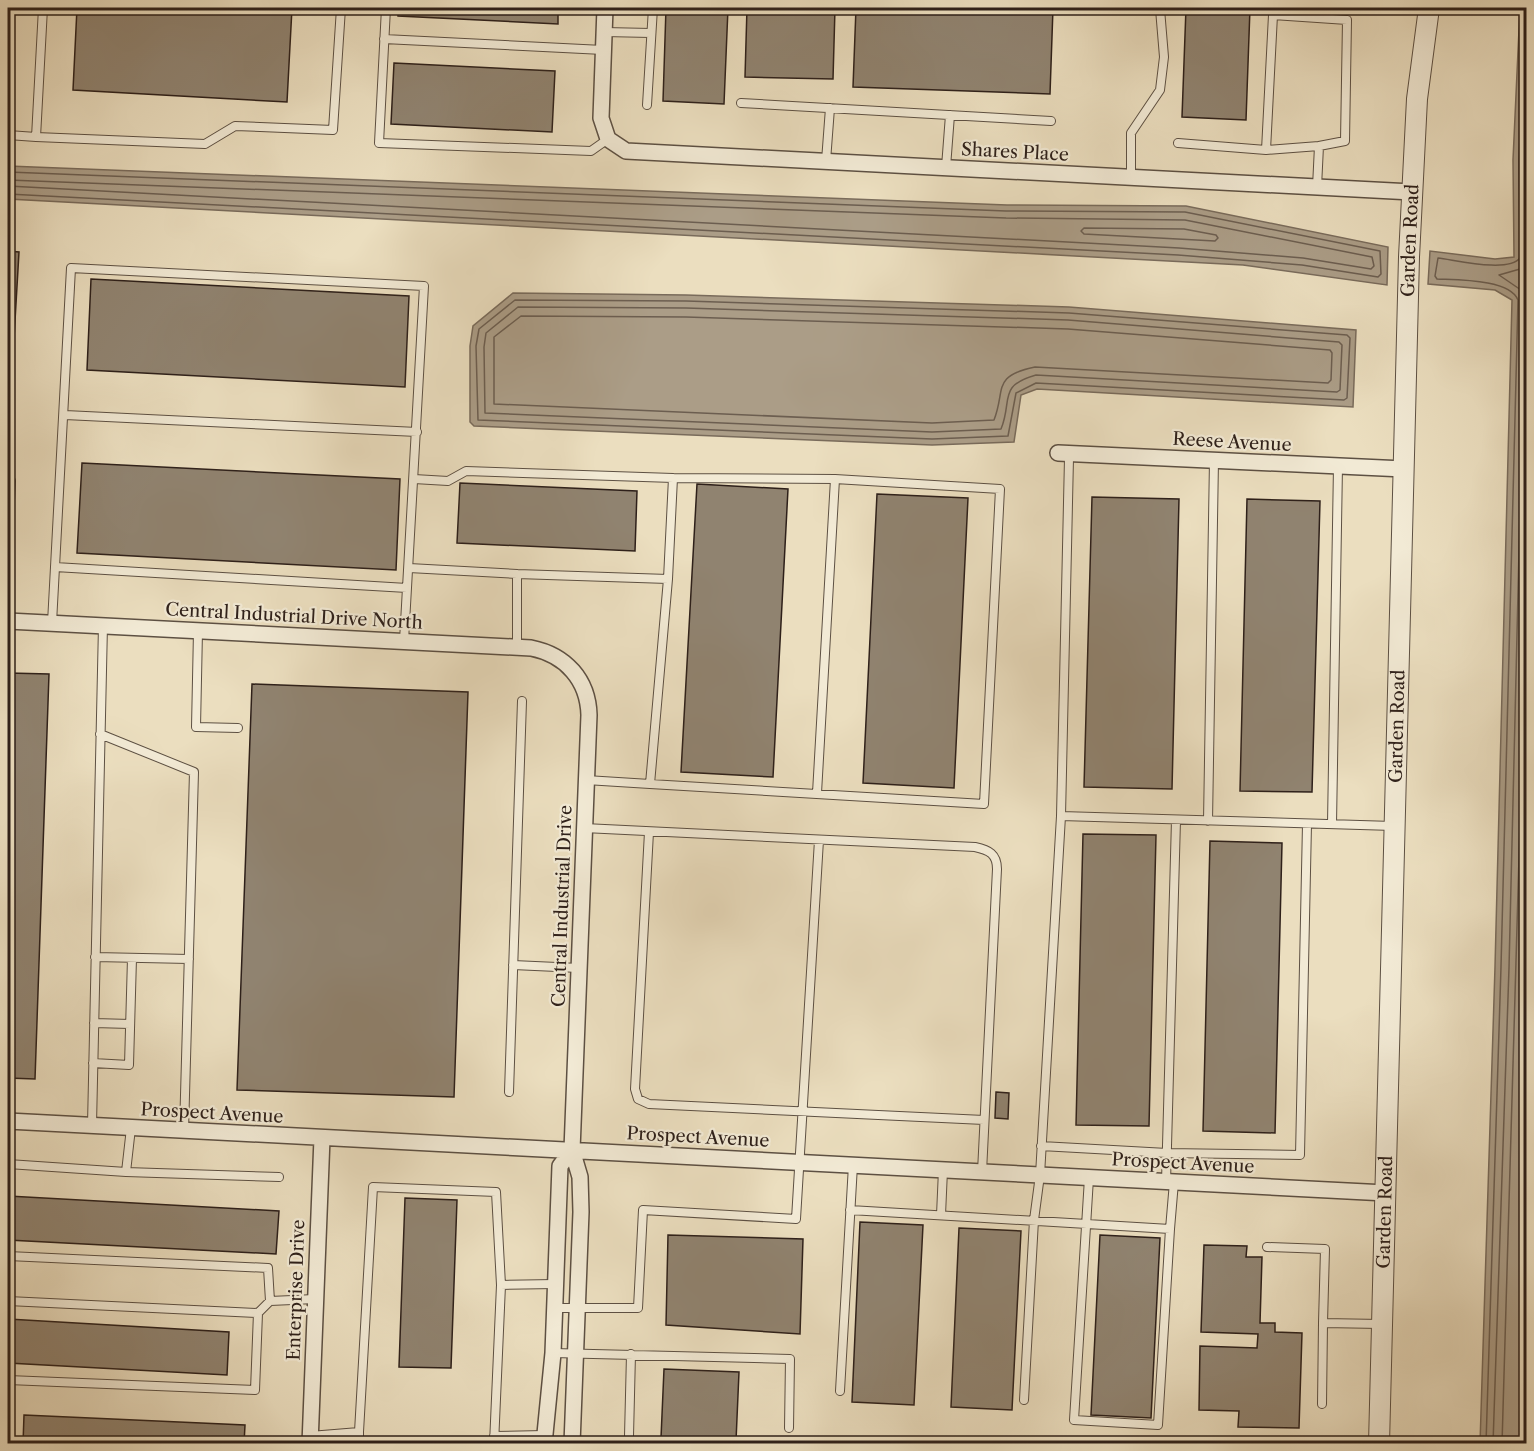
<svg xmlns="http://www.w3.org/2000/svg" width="1534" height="1451" viewBox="0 0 1534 1451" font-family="'Libre Caslon Text',serif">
  <rect width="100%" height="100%" fill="#ebdebf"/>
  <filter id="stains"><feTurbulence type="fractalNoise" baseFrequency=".00333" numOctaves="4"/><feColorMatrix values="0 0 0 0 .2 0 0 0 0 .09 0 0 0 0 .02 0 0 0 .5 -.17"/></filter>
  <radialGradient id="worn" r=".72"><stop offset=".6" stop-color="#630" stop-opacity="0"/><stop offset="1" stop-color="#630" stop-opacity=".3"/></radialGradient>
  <path fill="#ab9d87" stroke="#796b5b" stroke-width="1.5" d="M1520,8H1526V1443L1480,1444L1495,967L1512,300L1495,290L1428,284L1430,251L1495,259L1514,257L1513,160Z
    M8,166L1007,205L1186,206L1388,247L1387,285L1243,265L8,199Z
    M513,293L686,295L1069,307L1356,330L1353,407L1037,389L1021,395L1014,442L932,445L474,426L470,422V346L473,326Z"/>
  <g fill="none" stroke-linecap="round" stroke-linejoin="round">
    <path stroke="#6c5e50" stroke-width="1.5" d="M8,172L1006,211L1185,212L1380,251L1381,274L1378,277L1302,265L1178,255L8,194
      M8,180L1006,218L1185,220L1372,257L1374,266L1371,269L1303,258L1179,248L8,186
      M1084,228L1184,229L1216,235L1218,238L1215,241L1084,234L1081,231Z
      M515,300L686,301L1069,313L1347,335L1350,338L1347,398L1344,400L1036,383L1016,393L1008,436L932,439L478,420L476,346L479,329Z
      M518,307L686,308L1068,320L1339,342L1342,345L1340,390L1337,392L1036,375C997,386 1013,400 1001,429L932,432L485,413L484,347L486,333Z
      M521,316L686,317L1068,329L1330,350L1332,353L1331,380L1328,383L1035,367C991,376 1006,390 994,420L932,423L494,404V337Z
      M1486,1444L1501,967L1518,300C1510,279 1457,280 1437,279L1435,276L1438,258C1456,260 1508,273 1520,258L1519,160L1525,8
      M1493,1444L1509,968L1525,301L1521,290L1499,275L1520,269L1526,261
      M1502,1444L1526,616"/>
  </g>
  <path fill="#908370" stroke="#2e201a" stroke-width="1.5" d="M77,8L204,10V8H292L287,102L73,90Z
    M398,8H558V24L398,16Z
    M666,8H728L724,104L663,101Z
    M747,8H835L833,79L745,77Z
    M856,8H1053L1050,94L853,87Z
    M1186,8H1250L1246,120L1182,117Z
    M394,63L555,71L552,132L391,124Z
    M8,251L19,252L9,424H8Z
    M91,279L409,296L405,387L87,370Z
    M82,463L400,479L396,570L77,553Z
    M460,483L637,491L635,551L457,543Z
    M697,484L788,489L773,777L681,772Z
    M877,494L968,498L954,788L863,783Z
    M1092,497L1179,499L1172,789L1084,787Z
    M1247,499L1320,501L1312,792L1240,791Z
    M8,673L49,674L35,1079L8,1078Z
    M252,684L468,692L454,1097L237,1090Z
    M1083,834L1156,835L1149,1126L1076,1125Z
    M1210,841L1282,843L1275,1133L1203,1131Z
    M996,1092L1009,1093L1008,1119L995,1118Z
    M8,1196L279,1211L276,1254L8,1240Z
    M405,1198L457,1200L451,1368L399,1367Z
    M860,1222L923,1225L914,1405L852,1402Z
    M959,1228L1021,1231L1012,1410L951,1407Z
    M668,1235L803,1239L800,1334L666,1325Z
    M1100,1235L1160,1238L1151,1418L1091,1415Z
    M1204,1245L1247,1246L1246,1257H1262L1260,1323H1275V1332L1302,1333L1299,1428L1238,1427L1239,1411L1199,1410L1200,1346L1257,1348L1258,1334L1201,1332Z
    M8,1319L229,1332L227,1375L8,1363Z
    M664,1369L739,1372L736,1441L661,1438Z
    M24,1415L245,1425L244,1444H23Z"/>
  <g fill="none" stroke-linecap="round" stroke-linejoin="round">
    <defs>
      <path id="service" d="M386,8L379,143L591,151L608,139
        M604,32L651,33
        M384,39L603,50
        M741,103L1051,121
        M647,105L653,8
        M8,135L36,137L43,8
        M36,137L205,144L235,126L333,130L341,8
        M1178,143L1266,150L1273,15L1347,20L1345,141L1319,146L1317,187
        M1266,150L1319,146
        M826,161L830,108
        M946,167L950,115
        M1131,177V133L1160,90L1164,57L1160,9
        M65,415L417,432
        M414,479L448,481L466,471L673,478L835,479L1000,489L984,804L650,784
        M8,480L11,481L8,542
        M55,567L407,588
        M409,568L517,574V647
        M517,574L668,579L673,478
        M52,623L71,268L424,286L404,641
        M198,631L196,727L238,728
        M100,734L194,772L184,1131
        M586,780L650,784L668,579
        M817,793L835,479
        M1061,816L1069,458L1074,454
        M1208,821L1214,460
        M1332,824L1338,466
        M584,828L975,847C989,850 997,854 997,869L982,1172
        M649,832L635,1089L638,1099L649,1104L984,1120
        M95,957L189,959
        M513,965L579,968
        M94,1023L130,1024
        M93,1063L129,1065L132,958
        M509,1092L522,701
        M92,1125L103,625
        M1041,1146L1167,1153L1300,1155L1307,824
        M8,1164L126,1172L131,1128
        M126,1172L279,1177
        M1089,1178L1074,1420L1158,1425L1170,1229
        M1166,1182L1176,820
        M850,1210L1170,1229L1174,1182
        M941,1215L943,1170
        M1267,1247L1325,1249L1323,1323L1381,1324
        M8,1256L268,1268L270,1301
        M8,1301L258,1313
        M553,1308H638L643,1210L796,1219L819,840
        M553,1353L790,1359L789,1428
        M8,1380L255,1390L258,1313L270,1301L315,1299
        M840,1391L853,1165
        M1024,1400L1034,1220L1040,1175L1061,816L1393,826
        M1322,1404L1323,1323
        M359,1432V1444
        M310,1436L359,1432L373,1187L496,1192L501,1285L555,1284
        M494,1436L544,1435
        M629,1436L631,1354
        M494,1444L501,1285"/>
      <path id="minor" d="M605,8L601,118L608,139L626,151L1412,192
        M1058,453L1404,469
        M8,621L531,648C566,655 588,680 589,715L572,1150L580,1177L581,1212L572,1444
        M8,1121L1386,1193
        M310,1444L322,1138
        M544,1444L553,1353L560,1166L572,1150"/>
      <g id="tertiary">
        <path id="s1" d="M1379,1444L1409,257L1417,99L1429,8"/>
      </g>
    </defs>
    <use href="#service" stroke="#5d5043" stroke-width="10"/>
    <use href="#minor" stroke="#5d5043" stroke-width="18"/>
    <use href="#tertiary" stroke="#5d5043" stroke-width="22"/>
    <use href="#service" stroke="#f2ead5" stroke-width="8"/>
    <use href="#minor" stroke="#f2ead5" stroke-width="15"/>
    <use href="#tertiary" stroke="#f2ead5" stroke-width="20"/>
  </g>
  <g text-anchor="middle" stroke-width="4.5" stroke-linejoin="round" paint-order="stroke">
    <g font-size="18" fill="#2e201a" stroke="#f2ead5">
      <text transform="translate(1015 152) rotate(3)" y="6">Shares Place</text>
      <text dy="6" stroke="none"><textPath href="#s1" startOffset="1204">Garden Road</textPath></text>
      <text transform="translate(1232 442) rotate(3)" y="6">Reese Avenue</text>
      <text transform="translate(294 616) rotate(3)" y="6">Central Industrial Drive North</text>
      <text dy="6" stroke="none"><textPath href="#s1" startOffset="718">Garden Road</textPath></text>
      <text transform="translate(562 906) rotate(-88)" y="6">Central Industrial Drive</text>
      <text transform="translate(212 1113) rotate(3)" y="6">Prospect Avenue</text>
      <text transform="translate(698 1137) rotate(3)" y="6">Prospect Avenue</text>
      <text transform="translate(1183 1163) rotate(3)" y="6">Prospect Avenue</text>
      <text dy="6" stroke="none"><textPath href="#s1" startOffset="232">Garden Road</textPath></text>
      <text transform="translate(296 1290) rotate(-88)" y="6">Enterprise Drive</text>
    </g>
  </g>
  <rect width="1534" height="1451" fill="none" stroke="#ebdebf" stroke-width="30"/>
  <rect x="9" y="9" width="1516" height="1433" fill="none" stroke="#2e201a" stroke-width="3"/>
  <rect x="15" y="15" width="1504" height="1421" fill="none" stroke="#2e201a" stroke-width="1.5"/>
  <rect width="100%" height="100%" filter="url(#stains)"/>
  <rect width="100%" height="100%" fill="url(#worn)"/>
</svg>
